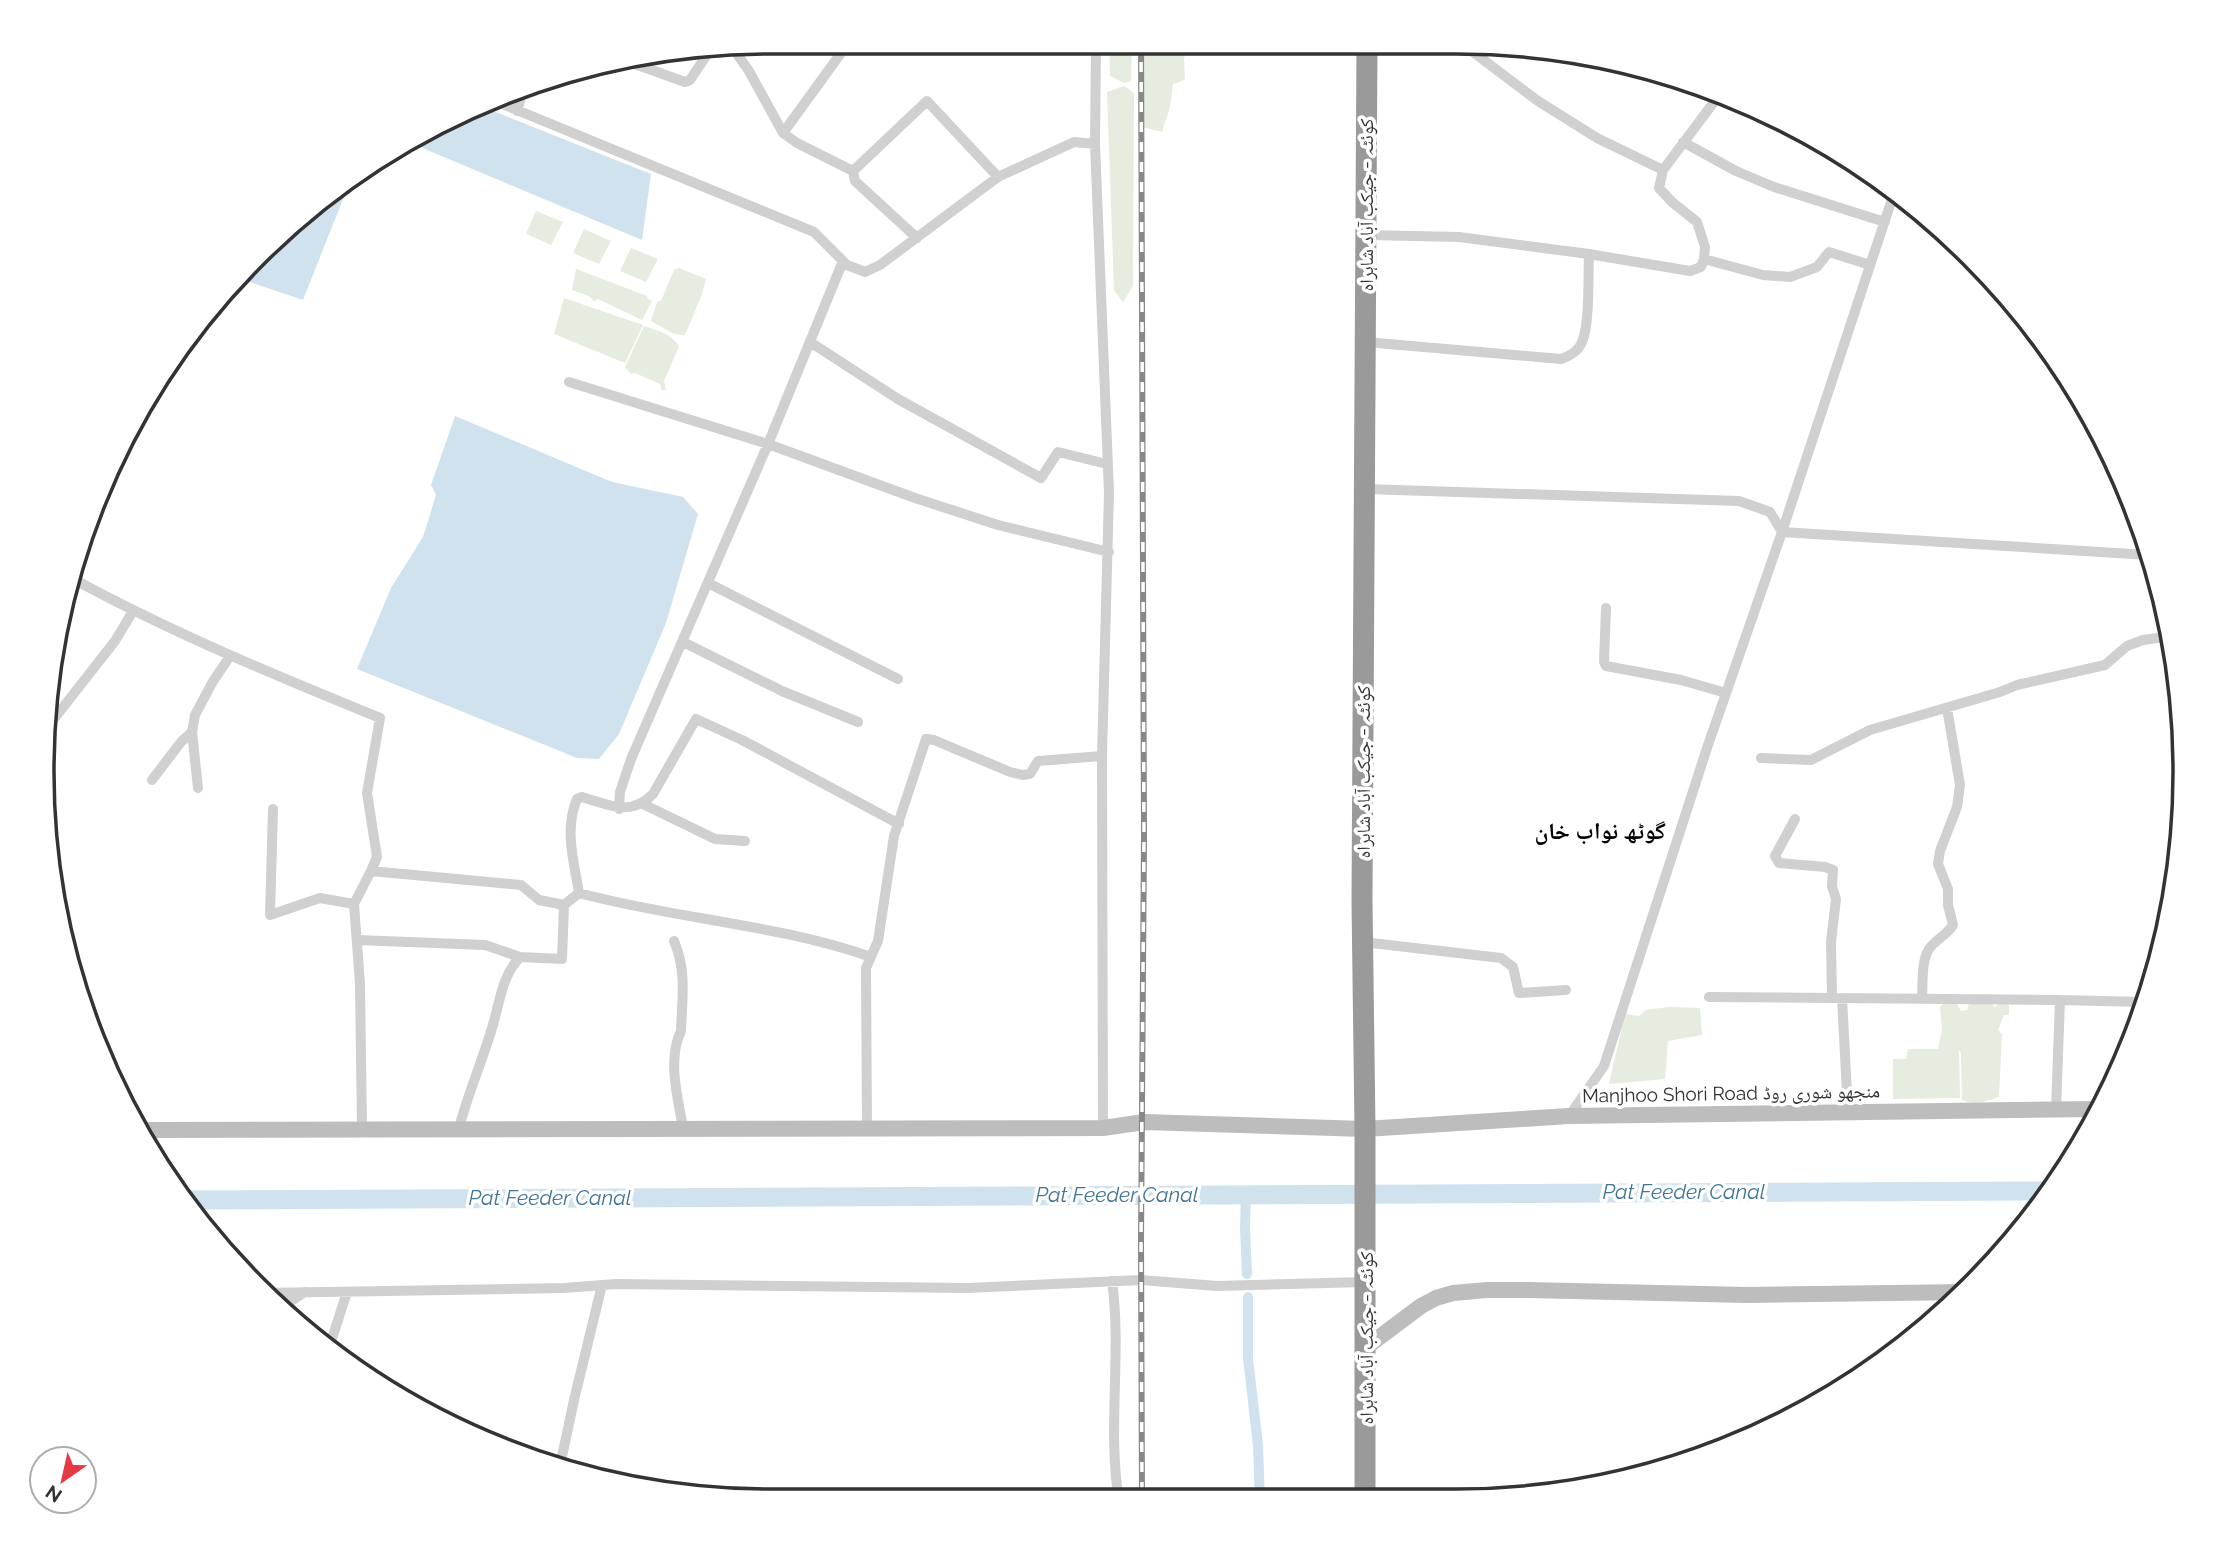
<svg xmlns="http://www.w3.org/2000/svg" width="2227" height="1543" viewBox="0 0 2227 1543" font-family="Raleway,'Noto Naskh Arabic',sans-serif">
  <rect width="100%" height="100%" fill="#fff"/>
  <path fill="#e6ecdf" d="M1109,42H1132L1131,81L1124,83L1110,76Z
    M1142,42H1190V48L1184,58L1185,80L1173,84L1170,107L1162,132L1142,127Z
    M1124,86L1134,93L1133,286L1123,302L1114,290L1107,92Z
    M536,211L563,222L551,245L526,234Z
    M584,229L611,241L599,264L573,253Z
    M631,248L658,259L646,282L620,271Z
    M679,268L706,279L702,294L685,335L674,334L651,321L657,302L661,301L674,270Z
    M576,269L647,296L648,299L652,301L642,320L598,299L594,301L589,296L572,290Z
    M564,298L643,325L625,363L554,334Z
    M644,326C658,331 670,333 679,346L664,381L666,390H662L660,384L635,373L631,374L625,367Z
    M1945,1001L1956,1002L1961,1011L1967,1010L1969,1004L1988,1001L1995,1007L2003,1001L2009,1006V1015H2004L1998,1030L2002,1034L1999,1096C1988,1102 1974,1105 1962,1100L1961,1053L1959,1050L1960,1098L1893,1099V1059H1906L1908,1049H1938L1942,1030L1940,1007Z
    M1668,1007L1700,1008L1702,1035L1668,1041L1665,1079L1609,1084L1625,1014L1639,1016L1646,1010Z"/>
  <path fill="#cfe2ee" d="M478,105L651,174L642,240L408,142Z
    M346,183L349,184L303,300L238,278Z
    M455,416L612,482L683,497L698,514L666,623L619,734L599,759L577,758L357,669L391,588L423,537L436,495L431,485Z"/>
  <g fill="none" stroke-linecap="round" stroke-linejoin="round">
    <path stroke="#cfe2ee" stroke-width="10" d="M1246,1195L1245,1228L1247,1274
      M1248,1297V1358L1258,1446L1260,1501"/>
    <path stroke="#cfe2ee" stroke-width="19" d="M184,1200L2051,1191"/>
    <path stroke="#d0d0d0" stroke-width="10" d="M1096,42L1095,144L1109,493L1102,756L1103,1128
      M1461,43L1538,101L1597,138L1663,170L1720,94
      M732,47L749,71L783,133L797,143L853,171L855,181L917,238
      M618,62H629L685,82L690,80L710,50
      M1647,69V71
      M490,99L814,232L847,265L865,272L880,265L998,177L1074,142L1095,144
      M517,111L524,87
      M783,133L849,42
      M1683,142L1736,171L1774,187L1885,222
      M853,171L927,101L998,177
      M1366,235L1459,237L1589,254L1690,271L1701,267L1704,259L1705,247L1697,222L1672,202L1659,188L1663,170
      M1704,259L1763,275L1790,277L1817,267L1829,252L1870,265
      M843,261L768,444L915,498L998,525L1109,552
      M810,342L898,399L1041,478L1058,452L1107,464
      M1366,342L1561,359C1570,356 1578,352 1582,342C1590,323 1588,276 1589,254
      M569,382L768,444L631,759L620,792L619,809
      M1365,489L1739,501L1770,512L1782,532L2148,555
      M708,583L898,679
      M73,586L77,581C175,634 277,676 380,718L367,793L377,857L371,871L354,904
      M1606,608L1604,662L1606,666L1681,680L1726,693
      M683,642L782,691L858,722
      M46,729L115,641L133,611
      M192,732L198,788
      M1761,758L1811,760L1870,730L2000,692L2017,685L2105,665L2127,646L2143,640L2172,636
      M152,780L181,742L192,732L195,715L212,683L230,656
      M643,804L715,839L745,841
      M273,809L270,915L320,898L354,904L360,984L362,1128
      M1795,819L1775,856L1779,863L1825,867L1833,870L1832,886L1836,899L1831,942L1832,998
      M371,871L521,885L539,900L564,905
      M579,893C574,862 564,829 577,799L582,797C609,805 630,817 653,794L696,719L742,740L899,824
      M579,893C675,919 777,924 871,957
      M357,940L485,945L520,957
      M674,941C687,971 682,999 681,1031C667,1060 678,1098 683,1128
      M1363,942L1501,958L1513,967L1519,993L1566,990
      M1709,997L2060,1000L2144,1002
      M1842,998L1848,1112
      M1922,999C1923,984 1921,961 1929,949C1935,940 1946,936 1953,925L1948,905V889L1938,864L1940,851L1957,807L1960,785L1947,708
      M2056,1110L2060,1000
      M1569,1116L1604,1066L1707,748L1782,532L1893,196
      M459,1128C468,1093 482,1062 492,1028C500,1003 501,977 520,957L562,959L564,905L579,893
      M867,1128L866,968L878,941L894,836L926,739L934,740L1010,772L1023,775L1030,774L1038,761L1102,756
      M1112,1281C1122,1354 1107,1429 1119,1501
      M262,1293L564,1288L616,1284L968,1288L1141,1280L1217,1286L1365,1282
      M280,1308L305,1292
      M329,1348L347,1292
      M560,1466L574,1400L602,1285"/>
    <path stroke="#bdbdbd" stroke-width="16" d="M138,1130L1103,1128L1144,1122L1365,1129L1569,1116L2098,1109
      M1365,1348L1421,1306L1436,1298L1453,1293L1487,1290H1528L1747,1295L1966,1292"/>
    <path stroke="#9a9a9a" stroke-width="21" d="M1365,1501V1129L1362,901L1367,42"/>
    <defs>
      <path id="rail" d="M1141,42L1144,837L1141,1241L1142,1501"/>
    </defs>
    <use href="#rail" stroke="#888" stroke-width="6"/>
    <use href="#rail" stroke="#fff" stroke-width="3.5" stroke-dasharray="10" stroke-linecap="butt"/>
  </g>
  <g text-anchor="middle" stroke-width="7" stroke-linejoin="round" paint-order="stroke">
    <g font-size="19" fill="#333" stroke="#fff">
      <text transform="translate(1366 205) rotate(-90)" y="7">کوئٹہ - جیکب آباد شاہراہ</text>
      <text transform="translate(1363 772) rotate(-90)" y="7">کوئٹہ - جیکب آباد شاہراہ</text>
      <text transform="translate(1731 1093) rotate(-1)" y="7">Manjhoo Shori Road منجھو شوری روڈ</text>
      <text transform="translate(1366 1338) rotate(-90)" y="7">کوئٹہ - جیکب آباد شاہراہ</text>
    </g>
    <g font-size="21" font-style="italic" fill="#3f7597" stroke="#fff">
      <text x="1684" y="1199">Pat Feeder Canal</text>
      <text x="1117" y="1202">Pat Feeder Canal</text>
      <text x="550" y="1205">Pat Feeder Canal</text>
    </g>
    <g font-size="23" font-weight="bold" fill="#000" stroke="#fff">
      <text x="1600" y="839">گوٹھ نواب خان</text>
    </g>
  </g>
  <path d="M0 0H2227V1543H0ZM771 54H1456A717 717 0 0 1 2173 771V772A717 717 0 0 1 1456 1489H771A717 717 0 0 1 54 772V771A717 717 0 0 1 771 54Z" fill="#fff" fill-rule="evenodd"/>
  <path fill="none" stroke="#333" stroke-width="3.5" d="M771 54H1456A717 717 0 0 1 2173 771V772A717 717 0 0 1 1456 1489H771A717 717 0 0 1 54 772V771A717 717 0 0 1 771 54Z"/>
  <g transform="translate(63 1480) rotate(214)"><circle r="33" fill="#ffffff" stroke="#adadad" stroke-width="2"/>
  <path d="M0-5L12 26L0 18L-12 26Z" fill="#e63946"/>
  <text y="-10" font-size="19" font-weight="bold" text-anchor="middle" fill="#333333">N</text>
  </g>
</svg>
